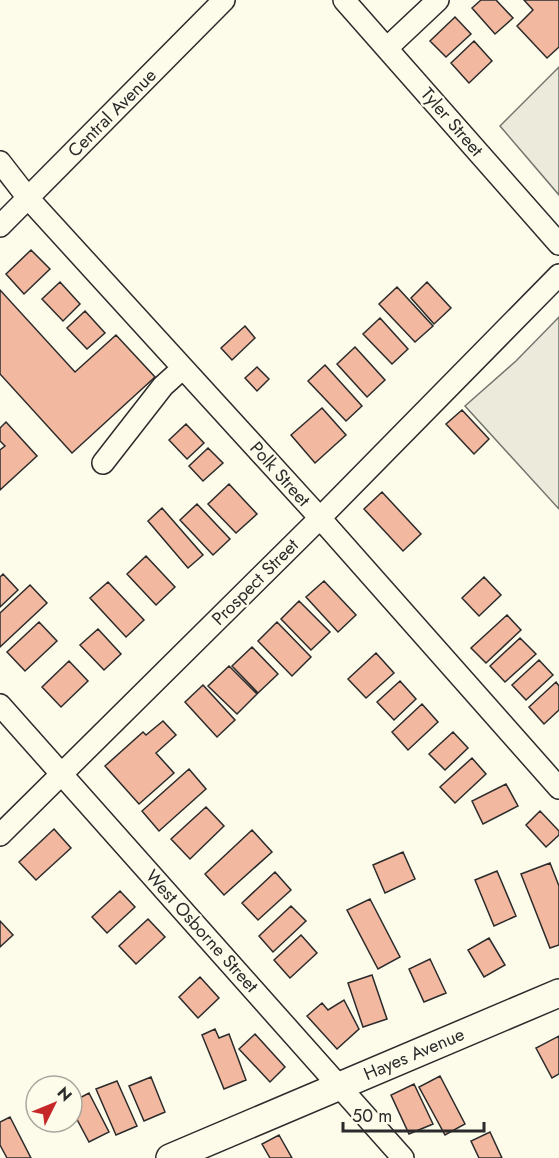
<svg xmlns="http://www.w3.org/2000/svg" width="559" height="1158" viewBox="0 0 559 1158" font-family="Jost,sans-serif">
  <rect width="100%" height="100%" fill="#fdfbea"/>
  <path fill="#eceadb" stroke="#74746e" stroke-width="1.5" d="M559,67V195L500,126Z
    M559,317V509L465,406L516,361Z"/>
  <path fill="#f2b8a0" stroke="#2b2b2b" stroke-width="1.5" d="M481,0H496L513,18L495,34L472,8Z
    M524,0H559V47L547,58L517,26L533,10Z
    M455,17L471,34L446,57L430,41Z
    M474,41L492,61L469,83L451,63Z
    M31,250L50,269L24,294L6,274Z
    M60,282L80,304L63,321L42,299Z
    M427,282L451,308L434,324L411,298Z
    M397,287L433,326L415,342L379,304Z
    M0,290L75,372L116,335L155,377L72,453L0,374Z
    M85,311L105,333L87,349L67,328Z
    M380,318L408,349L392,364L363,334Z
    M245,326L255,338L232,360L221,348Z
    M355,347L385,380L367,397L337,364Z
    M325,365L362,406L346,421L308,381Z
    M257,367L269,379L257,391L245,378Z
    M322,408L346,435L315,463L291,435Z
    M462,410L489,439L474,454L446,424Z
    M6,422L37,456L0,490V450L5,446L0,441V428Z
    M186,424L204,443L187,459L169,440Z
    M208,448L223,463L203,481L189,466Z
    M229,484L257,514L236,533L208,504Z
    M382,492L421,534L403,551L364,509Z
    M197,504L230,539L213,555L180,520Z
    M162,508L203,555L188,568L148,521Z
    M146,556L175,587L156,605L127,574Z
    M3,574L18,590L0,607V577Z
    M484,577L501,595L479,616L462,598Z
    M324,581L356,615L338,632L306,597Z
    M108,582L144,620L126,637L90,598Z
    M30,585L47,603L0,647V613Z
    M299,601L330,632L311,650L281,619Z
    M507,615L521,630L486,663L471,648Z
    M39,622L57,641L25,671L7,652Z
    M277,622L311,657L292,676L258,641Z
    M98,629L121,654L104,670L80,645Z
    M520,638L536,654L505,682L490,666Z
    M252,647L278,674L258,693L232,666Z
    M376,653L394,673L366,698L348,679Z
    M539,660L553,675L526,700L512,685Z
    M69,661L88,681L61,707L42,687Z
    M229,666L257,694L237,714L208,686Z
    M400,681L416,699L394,720L377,702Z
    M556,682L559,686V710L544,724L529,707Z
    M203,685L235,720L217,737L185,702Z
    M422,704L438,722L408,750L392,732Z
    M163,721L176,735L156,753L174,773L139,804L105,766L143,732L146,735Z
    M453,732L468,748L445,770L429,754Z
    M472,758L486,774L455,803L440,787Z
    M189,769L206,789L159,831L142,811Z
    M506,784L518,806L483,824L472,801Z
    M206,807L224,826L190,859L171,839Z
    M540,811L559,831V835L546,847L526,825Z
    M54,829L71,848L36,880L19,862Z
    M252,830L272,852L224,895L205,874Z
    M403,852L415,879L385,893L373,865Z
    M550,863L559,886V945L550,948L521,874Z
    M497,871L516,916L494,926L475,880Z
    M275,872L291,890L258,920L242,903Z
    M120,891L135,907L107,933L92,917Z
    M370,899L400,957L378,969L347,910Z
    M291,906L306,921L273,952L259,936Z
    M148,919L165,937L136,964L119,946Z
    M0,921L13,935L0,947Z
    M301,935L317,953L290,978L274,960Z
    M489,938L505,965L484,977L468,950Z
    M430,959L446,993L424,1002L409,969Z
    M372,975L387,1019L363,1027L348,983Z
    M200,977L219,998L198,1018L179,997Z
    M344,1000L359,1029L337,1049L307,1016L322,1003L328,1010Z
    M215,1029L219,1038L229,1034L246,1080L224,1089L202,1035Z
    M255,1034L285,1067L270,1082L239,1049Z
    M559,1036V1074L552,1078L536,1048Z
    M440,1076L465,1124L445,1135L419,1087Z
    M151,1077L165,1112L144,1121L129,1086Z
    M117,1081L137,1126L116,1135L96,1089Z
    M414,1084L433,1124L409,1134L391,1095Z
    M89,1093L109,1132L89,1142L72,1110V1102Z
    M10,1117L31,1158H7L0,1145V1122Z
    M490,1132L502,1158H479L471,1141Z
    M279,1135L292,1158H270L262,1144Z"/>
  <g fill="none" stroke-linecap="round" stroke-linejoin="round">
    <defs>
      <path id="minor" d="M344,0L559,244
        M387,48L438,0
        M0,162L28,198L320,518L559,788
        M0,226L224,0
        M103,463L163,386L183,368
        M0,705L403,1158
        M0,835L320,518L559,275"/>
      <path id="major" d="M170,1158L559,993"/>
    </defs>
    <use href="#minor" stroke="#2b2b2b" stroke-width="24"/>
    <use href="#major" stroke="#2b2b2b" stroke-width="30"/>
    <use href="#minor" stroke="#fdfbea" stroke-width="21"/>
    <use href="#major" stroke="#fdfbea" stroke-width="27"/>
  </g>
  <g text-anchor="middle" stroke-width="4.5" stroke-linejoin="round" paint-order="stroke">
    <g font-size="18" fill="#2b2b2b" stroke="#fdfbea">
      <text transform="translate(112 113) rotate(-45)" y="6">Central Avenue</text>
      <text transform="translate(452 122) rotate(49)" y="6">Tyler Street</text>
      <text transform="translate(280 474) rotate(48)" y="6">Polk Street</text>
      <text transform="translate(255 582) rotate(-45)" y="6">Prospect Street</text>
      <text transform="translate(202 931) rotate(48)" y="6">West Osborne Street</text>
      <text transform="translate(414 1054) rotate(-23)" y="6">Hayes Avenue</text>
    </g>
  </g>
  <g transform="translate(54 1104) rotate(47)"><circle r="28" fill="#fdfbea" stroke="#a9a89e" stroke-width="1.5"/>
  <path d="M0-4.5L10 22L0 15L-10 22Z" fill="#c62828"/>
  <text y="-9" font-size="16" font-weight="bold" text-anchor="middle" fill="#2b2b2b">N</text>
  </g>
  <path d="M343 1122v9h141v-9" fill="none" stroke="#2b2b2b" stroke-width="3"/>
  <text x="352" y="1122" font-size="18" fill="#2b2b2b" stroke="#fdfbea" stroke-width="4.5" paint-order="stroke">50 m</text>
</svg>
